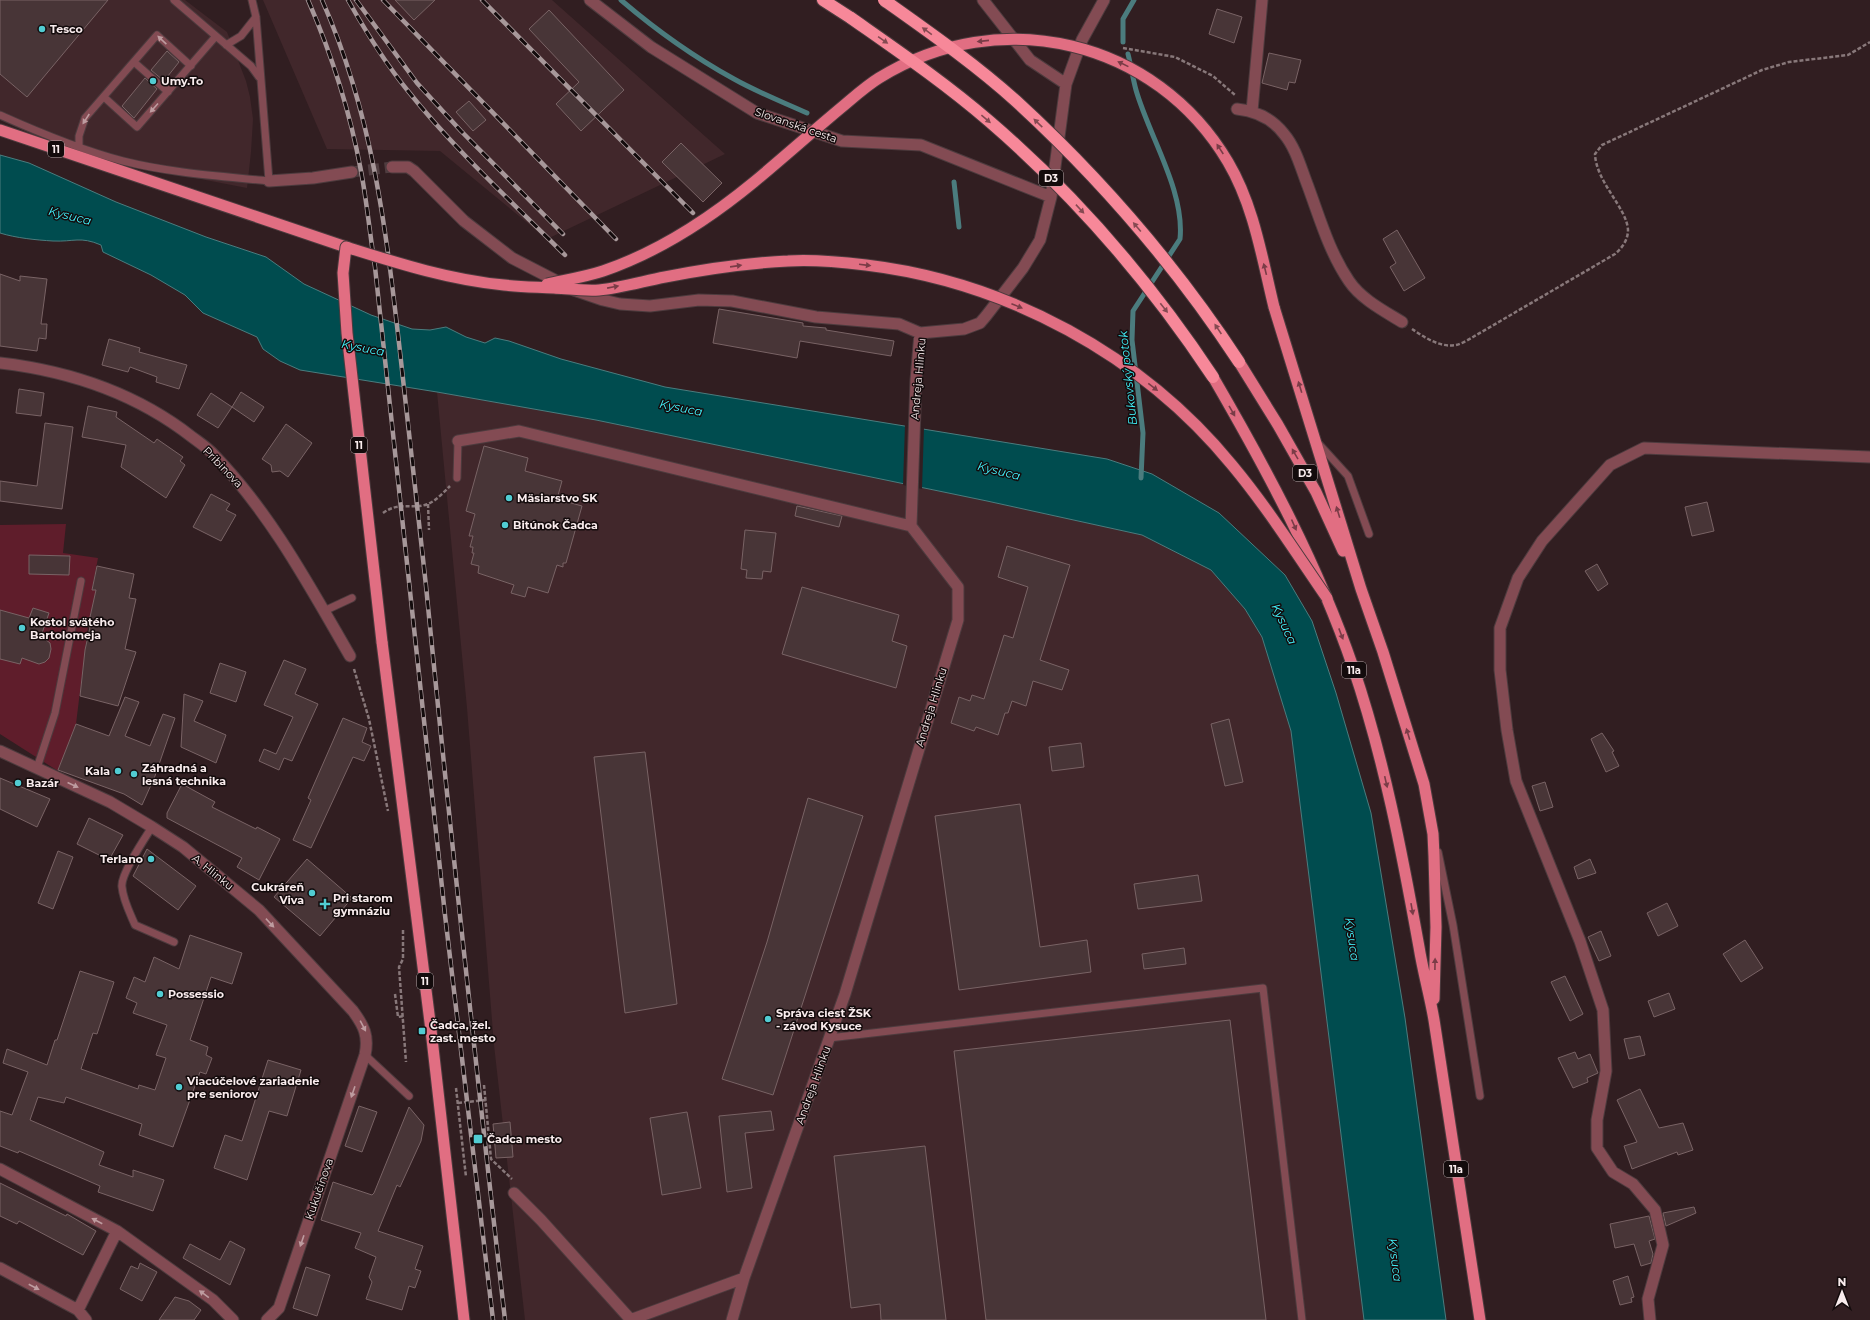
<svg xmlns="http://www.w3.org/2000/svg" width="1870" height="1320" viewBox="0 0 1870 1320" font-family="Montserrat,sans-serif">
  <rect width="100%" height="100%" fill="#311e21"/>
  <path fill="#41272b" d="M0,0H185L227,32L246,81L250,97L253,119L251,152L247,188L123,164L28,132L0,119Z
    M263,0H552L725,154L547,239L440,151L327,149Z
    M437,392L596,420L987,501L1142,535L1211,570L1245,609L1262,637L1291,731L1364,1320H525L494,1045L467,708Z"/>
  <path fill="#5f1d2b" d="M66,524L63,553L98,558L92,589L96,590L88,626L76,724L58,771L0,734V525Z"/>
  <path fill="#004c4f" stroke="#4b7c7e" d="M0,155L29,163L116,202L206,237L266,257L304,284L371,315L412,329L430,330L446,327L466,337L485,343L495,338L509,341L561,359L665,387L1107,459L1152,474L1219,513L1285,575L1312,621L1336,693L1371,813L1405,1018L1446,1320H1364L1291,731L1262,637L1245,609L1211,570L1142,535L987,501L596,420L437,392L300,370L280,361L263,349L257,337L203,313L185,295L151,275L103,252L101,245C80,236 74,242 53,241C36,240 16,238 0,233Z"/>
  <path fill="#311e21" d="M905,424L924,427L922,489L903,485Z"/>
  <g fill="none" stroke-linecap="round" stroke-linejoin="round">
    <path stroke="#4b7c7e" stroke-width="5" d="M621,0C656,30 694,57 734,79C757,92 783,102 807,113
      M1123,42V19L1134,0
      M1128,54C1131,66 1133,79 1136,90C1149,136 1185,191 1180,239L1133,311L1132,340L1143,433L1141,478
      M954,182L959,227"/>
  </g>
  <path fill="#483537" stroke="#796365" d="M0,0H108L27,97L0,74Z
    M395,0H435L414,20Z
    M1217,9L1242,17L1234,43L1209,34Z
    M549,10L624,90L581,131L556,104L579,82L529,29Z
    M167,51L179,62L164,81L151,70Z
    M1269,53L1301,60L1295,83L1289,82L1287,90L1262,83Z
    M145,78L157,89L134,118L122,106Z
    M469,101L486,120L473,131L456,112Z
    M681,143L722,183L703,202L662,162Z
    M1397,230L1425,278L1404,291L1390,267L1396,263L1383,239Z
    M0,274L20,281V276L47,279L41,324H47L46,339L39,338L37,351L0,346Z
    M719,309L803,323V326L826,328V330L894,341L891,356L800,341L797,358L713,343Z
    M109,339L140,348L139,352L187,365L179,389L156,382L157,377L130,367L128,372L102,365Z
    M19,389L44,393L41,416L16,413Z
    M241,392L264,407L254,422L232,407Z
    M211,393L232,407L218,428L197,415Z
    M88,406L117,412L116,417L154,443L157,439L183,457L180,461L185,465L166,498L121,467L126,445L82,437Z
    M45,423L73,427L62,509L0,501V481L37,486Z
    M286,424L312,443L288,477L280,471L272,472L271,465L262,459Z
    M484,446L528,458L525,471L562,481L557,499L582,506L566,563H563V567L557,565L548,593L528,587L525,597L511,593L514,585L478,573L479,566L471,564L474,553H472L473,547H470L473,536H469L475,514L466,511Z
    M211,494L230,504L226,510L236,515L221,541L193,527Z
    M1707,502L1714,531L1692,536L1685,507Z
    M797,506L842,516L839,527L795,516Z
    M745,530L776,533L771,572L763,571L762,579L746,578L747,570L741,569Z
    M1007,546L1070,565L1040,660L1069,670L1062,690L1033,681L1026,706L1012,701L1008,713H1005L998,735L976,727L974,731L951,723L959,697L970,701L972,695L984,699L1004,635L1013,638L1028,587L998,577Z
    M29,555L70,556L69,575L29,574Z
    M1597,564L1608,584L1598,591L1585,571Z
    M97,566L134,574L129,598L136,599L125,649L136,652L118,706L80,696L85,650L90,627L88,626L96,590H92Z
    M802,587L899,615L892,641L907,646L896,688L782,654Z
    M33,608L49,613L41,636L50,643L51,649L49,658L45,662L39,664L22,658L20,664L0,659V610L29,618Z
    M284,660L306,669L295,694L318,704L292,761L284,758L279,770L259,761L264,749L276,754L293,717L264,705Z
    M220,663L246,672L236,702L210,693Z
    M184,694L203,701L194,721L226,735L216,763L181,747Z
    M125,697L139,702L125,736L150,746L163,714L175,718L155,776L142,805L124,794L58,770L76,724L109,736Z
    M343,718L367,728L362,742L371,746L364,761L353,757L311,848L293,840L311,800L308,798Z
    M1229,719L1243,782L1225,786L1211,724Z
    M1602,733L1614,751L1612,752L1619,766L1606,772L1591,739Z
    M1081,743L1084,767L1052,771L1049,747Z
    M645,752L677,1004L625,1013L594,757Z
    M0,778L50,799L37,827L0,809Z
    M1545,782L1553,807L1540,811L1532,786Z
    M182,784L215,802L212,807L256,829L257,827L280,839L259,880L237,867L242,858L167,818V813Z
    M808,798L863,816L773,1095L722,1079L767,942Z
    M1020,804L1040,947L1087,940L1091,972L959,990L935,816Z
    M89,818L123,835L109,860L77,844Z
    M147,849L196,886L178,910L133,876Z
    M58,851L73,857L53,909L38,903Z
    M307,859L352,898L320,936L274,897Z
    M1590,859L1596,873L1578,879L1574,867Z
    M1198,875L1202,901L1138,909L1134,884Z
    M1667,903L1678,926L1658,936L1647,913Z
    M1601,931L1611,956L1599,961L1588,937Z
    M190,935L242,953L232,984L211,977L190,1040L208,1047L206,1055L212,1058L206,1074L200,1072L173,1147L139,1135L142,1124L66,1097L64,1103L38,1097L30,1120L104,1152L99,1165L133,1177V1170L164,1180L153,1211L98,1192L100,1186L19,1151L18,1153L0,1146V1111L12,1115L28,1072L3,1063L7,1049L47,1065L55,1040H57L80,971L114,982L97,1034L93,1033L81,1069L138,1089L139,1085L155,1090L166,1058L156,1055L167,1025L133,1013L137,1003L126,998L134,977L145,982L154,957L179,969Z
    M1745,940L1763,968L1741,982L1723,954Z
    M1184,948L1186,964L1144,969L1142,954Z
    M1565,976L1583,1014L1570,1021L1551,982Z
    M1669,993L1675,1009L1654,1017L1648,1001Z
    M1230,1020L1266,1320H986L954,1051Z
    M1640,1036L1645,1055L1629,1059L1624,1039Z
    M1575,1052L1578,1059L1590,1054L1598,1073L1587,1078L1588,1082L1573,1088L1558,1058Z
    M268,1060L301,1070L287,1116L269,1111L247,1180L214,1168L225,1135L242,1141Z
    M1640,1089L1659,1128L1683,1123L1693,1150L1678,1155L1677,1152L1632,1169L1624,1146L1637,1142L1617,1100Z
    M359,1106L377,1112L362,1152L345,1146Z
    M409,1107L424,1125L421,1141L400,1187L397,1185L378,1231L423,1246L415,1269L421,1271L415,1288L409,1286L402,1310L366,1299L372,1282L369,1277L376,1257L355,1248L361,1233L321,1220L333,1182L372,1195L374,1193Z
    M771,1111L774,1130L745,1133L752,1188L727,1192L719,1116Z
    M687,1112L701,1188L662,1195L650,1118Z
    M510,1122L513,1157L496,1158L493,1124Z
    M925,1146L946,1320H881L880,1304L851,1308L834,1156Z
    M0,1183L66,1216L67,1214L96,1231L83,1255L19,1221L17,1224L0,1216Z
    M1694,1207L1696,1213L1666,1226L1663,1213Z
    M1649,1216L1655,1239L1649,1241L1653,1254L1651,1263L1641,1266L1634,1244L1615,1248L1610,1224Z
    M230,1241L245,1249L230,1285L183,1258L190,1244L220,1260Z
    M140,1263L157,1272L142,1301L120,1289L131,1266L138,1269Z
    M306,1267L330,1275L317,1316L293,1308Z
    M1628,1276L1634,1297L1631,1298L1632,1302L1620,1305L1613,1281Z
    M175,1297L189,1301L201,1310L194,1320H159Z"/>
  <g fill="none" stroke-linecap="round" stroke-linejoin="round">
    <path stroke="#4f3d40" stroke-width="11" stroke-dasharray="11 5.5" stroke-linecap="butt" d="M352,172L392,167"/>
    <defs>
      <path id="service" d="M174,0L251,66L259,77
        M226,45L241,36L256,17
        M134,62L168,92
        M104,97L137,127L216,36
        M0,115C40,133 81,150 123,161C171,173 220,176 269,181L256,17L252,0
        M79,146V136L85,118L157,35L191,66
        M1318,443L1348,476L1369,534
        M457,478L458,441
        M324,611L352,598
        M37,768L55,713L81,581
        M152,827C145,838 120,875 122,887C123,900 130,913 135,925L174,942
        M1438,852L1453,925L1480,1096
        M829,1038L1263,988L1302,1320
        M365,1055L409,1096"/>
      <path id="minor" d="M590,0L651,47L757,113L842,141L921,145L1051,197
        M983,0L1030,60L1066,84
        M1237,109C1256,111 1272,118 1284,134C1295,147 1300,165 1306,181C1319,215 1328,250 1349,281C1361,299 1384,311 1402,322
        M1252,111L1262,0
        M392,167H408L414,171L464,221L512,258L574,290L603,300L620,304L650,306L699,300L732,301L816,317L899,324L920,333L964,329L980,323L986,316L1023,268L1040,240L1051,197L1066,84L1082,40L1104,0
        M269,181L313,178L352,172
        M0,363C69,371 137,394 192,437C200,443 209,449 215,456C271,514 310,587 350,656
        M458,441L519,431L911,526
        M0,751L110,802L152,827L183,847L259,910L353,1011C364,1026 369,1036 365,1055L279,1308L267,1320
        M0,1169L117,1231L213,1300L233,1320
        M514,1193L541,1220L631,1320
        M0,1268L78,1310L86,1320
        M78,1310L117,1231
        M630,1320L744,1278
        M732,1320L744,1278L845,994L958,620V587L911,526L916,380L920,333
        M1650,1320L1648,1299L1663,1245L1655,1210L1633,1184L1613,1172L1597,1148V1120L1606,1071L1603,1010L1580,941L1516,781L1507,730L1500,670V628L1518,578L1542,541L1610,465L1644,448L1870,457"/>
      <path id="primary" d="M0,130L346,247
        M1274,307L1361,589L1383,652L1424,784L1433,834L1434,856L1436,927L1434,999
        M1239,362L1278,425L1316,492L1343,551
        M1213,377C1267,470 1318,565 1353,667C1384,758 1402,853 1419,947C1423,972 1430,996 1434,1020C1450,1120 1464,1220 1480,1320
        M382,642L431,1030L464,1320"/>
      <path id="motorway" d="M823,0L851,18"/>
    </defs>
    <use href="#service" stroke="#4d3b3e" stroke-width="9"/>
    <use href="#minor" stroke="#4d3b3e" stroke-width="13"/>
    <use href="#primary" stroke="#4d3b3e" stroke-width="13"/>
    <use href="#motorway" stroke="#4d3b3e" stroke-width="14"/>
    <path stroke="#88787a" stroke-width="2.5" stroke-dasharray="4 2" stroke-linecap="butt" d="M1123,48L1175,57L1213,76L1235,95
      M1412,329C1424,337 1440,348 1456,345C1461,344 1468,340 1473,337L1615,254C1622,248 1628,240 1628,230C1627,208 1596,182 1595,154L1602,145L1762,70L1789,62L1848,55L1870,42
      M428,504L429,530
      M383,513C399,501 413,510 428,504C437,500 444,492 450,486
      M354,669L369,719L388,811
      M403,930V959L399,967L406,1062
      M395,994L398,1017L404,1016
      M484,1085L491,1159L512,1179
      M456,1088L466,1177
      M458,1103L486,1100"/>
    <use href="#service" stroke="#834b53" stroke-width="7"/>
    <use href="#minor" stroke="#834b53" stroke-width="11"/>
    <use href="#primary" stroke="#e16e82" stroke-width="11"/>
    <use href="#motorway" stroke="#f78899" stroke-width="12"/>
    <defs>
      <path id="rail" d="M308,0C332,55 350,112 361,171C367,203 370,235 375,267L445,915L493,1320
        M322,0C373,115 386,229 400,352C409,430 418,508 426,586C450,831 477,1075 505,1320
        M348,0C366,32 385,63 408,91C455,150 512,202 565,255
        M356,0L417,83L461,131L563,234
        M383,0L616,239
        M482,0L693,213"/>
    </defs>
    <use href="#rail" stroke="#a7989a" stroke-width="4.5"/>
    <use href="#rail" stroke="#130b0c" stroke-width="3" stroke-dasharray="9" stroke-linecap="butt"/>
    <defs>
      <path id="primary-bridge" d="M547,284C565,280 585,277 603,271C659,252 709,219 754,182C784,157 812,132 842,107C854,97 866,86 879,78C1000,3 1156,40 1228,162C1254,206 1262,258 1274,307
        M382,642L347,333L343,273L346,247C397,263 450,280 504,285C521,287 537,287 554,288C569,289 585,291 599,290C621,288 644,281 665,277C706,269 747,263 788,261C814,259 841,262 866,265C1007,282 1142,355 1232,465C1267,507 1296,553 1327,598"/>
      <path id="motorway-bridge" d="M884,0C929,32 975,64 1016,101C1100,178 1176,266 1239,362
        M851,18C898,51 945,83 989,121C1075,195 1150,282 1213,377"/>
    </defs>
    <use href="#primary-bridge" stroke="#4d3b3e" stroke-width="13" stroke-linecap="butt"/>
    <use href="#motorway-bridge" stroke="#4d3b3e" stroke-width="14" stroke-linecap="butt"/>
    <use href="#primary-bridge" stroke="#e16e82" stroke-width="11"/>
    <use href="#motorway-bridge" stroke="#f78899" stroke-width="12"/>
  </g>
  <defs><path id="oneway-solid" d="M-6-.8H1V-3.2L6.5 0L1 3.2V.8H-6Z"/></defs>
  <g fill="#854a52">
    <use href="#oneway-solid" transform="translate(927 31) rotate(-144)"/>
    <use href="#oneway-solid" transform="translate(883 40) rotate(35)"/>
    <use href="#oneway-solid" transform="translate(986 119) rotate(40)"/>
    <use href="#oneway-solid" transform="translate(1038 123) rotate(-136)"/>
    <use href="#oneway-solid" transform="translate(1080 209) rotate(47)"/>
    <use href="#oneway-solid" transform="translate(1137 227) rotate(-130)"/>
    <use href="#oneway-solid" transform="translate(1164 308) rotate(52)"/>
    <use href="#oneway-solid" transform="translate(1218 329) rotate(-124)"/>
  </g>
  <g fill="#be9ca0">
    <use href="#oneway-solid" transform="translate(162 40) rotate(-137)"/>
    <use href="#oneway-solid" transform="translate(154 108) rotate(132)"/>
    <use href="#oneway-solid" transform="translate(86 119) rotate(123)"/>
    <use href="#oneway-solid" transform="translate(73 785) rotate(25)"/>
    <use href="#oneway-solid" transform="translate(270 923) rotate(47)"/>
    <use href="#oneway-solid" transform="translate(363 1026) rotate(62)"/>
    <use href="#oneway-solid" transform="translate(353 1092) rotate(109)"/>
    <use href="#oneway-solid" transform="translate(97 1221) rotate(-152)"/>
    <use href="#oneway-solid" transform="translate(302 1241) rotate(109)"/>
    <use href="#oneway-solid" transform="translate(34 1287) rotate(28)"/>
    <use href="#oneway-solid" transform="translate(204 1294) rotate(-144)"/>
  </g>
  <g fill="#7a3c47">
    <use href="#oneway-solid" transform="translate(983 41) rotate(174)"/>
    <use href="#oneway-solid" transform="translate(1123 64) rotate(-154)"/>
    <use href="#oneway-solid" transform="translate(1220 149) rotate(-123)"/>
    <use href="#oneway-solid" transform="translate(865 265) rotate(7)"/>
    <use href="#oneway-solid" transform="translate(736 266) rotate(-8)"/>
    <use href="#oneway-solid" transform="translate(1265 269) rotate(-104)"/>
    <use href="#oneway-solid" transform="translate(613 287) rotate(-11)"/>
    <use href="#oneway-solid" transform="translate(1017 306) rotate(22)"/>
    <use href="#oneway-solid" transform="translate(1153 387) rotate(38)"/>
    <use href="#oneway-solid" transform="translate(1300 387) rotate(-107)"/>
    <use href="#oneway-solid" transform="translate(1232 411) rotate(60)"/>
    <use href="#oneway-solid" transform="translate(1295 454) rotate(-120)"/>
    <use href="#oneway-solid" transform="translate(1338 512) rotate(-107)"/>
    <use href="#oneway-solid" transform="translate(1294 525) rotate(66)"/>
    <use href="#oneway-solid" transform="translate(1341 634) rotate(69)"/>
    <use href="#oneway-solid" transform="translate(1408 734) rotate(-107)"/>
    <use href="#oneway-solid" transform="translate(1386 782) rotate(77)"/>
    <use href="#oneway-solid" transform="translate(1412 909) rotate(80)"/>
    <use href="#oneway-solid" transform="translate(1435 964) rotate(-89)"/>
  </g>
  <g fill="#51ccd2" stroke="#130b0c" stroke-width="1.5">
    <circle cx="42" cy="29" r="4"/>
    <circle cx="153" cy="81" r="4"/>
    <circle cx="509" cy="498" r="4"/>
    <circle cx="505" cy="525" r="4"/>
    <circle cx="22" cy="628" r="4"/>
    <circle cx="118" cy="771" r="4"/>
    <circle cx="134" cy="774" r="4"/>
    <circle cx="18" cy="783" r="4"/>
    <circle cx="151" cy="859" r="4"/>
    <circle cx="312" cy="893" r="4"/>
    <path d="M323 898h4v4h4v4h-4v4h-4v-4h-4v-4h4z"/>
    <circle cx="160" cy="994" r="4"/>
    <circle cx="768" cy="1019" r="4"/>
    <rect x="418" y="1027" width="8" height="8" rx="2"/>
    <circle cx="179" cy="1087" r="4"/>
    <rect x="473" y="1134" width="10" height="10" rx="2"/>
  </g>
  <g text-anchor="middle" stroke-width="3" stroke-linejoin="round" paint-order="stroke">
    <g fill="#130b0c" stroke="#b4a8aa" stroke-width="1">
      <rect x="48" y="141" width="16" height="16" rx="3"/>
      <rect x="1039" y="170" width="24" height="16" rx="3"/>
      <rect x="351" y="437" width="16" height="16" rx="3"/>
      <rect x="1293" y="465" width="24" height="16" rx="3"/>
      <rect x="1342" y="662" width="24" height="16" rx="3"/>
      <rect x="417" y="973" width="16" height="16" rx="3"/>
      <rect x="1444" y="1161" width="24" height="16" rx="3"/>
    </g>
    <g font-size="10" font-weight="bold" fill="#f9eced">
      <text x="56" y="153">11</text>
      <text x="1051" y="182">D3</text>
      <text x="359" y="449">11</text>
      <text x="1305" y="477">D3</text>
      <text x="1354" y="674">11a</text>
      <text x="425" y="985">11</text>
      <text x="1456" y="1173">11a</text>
    </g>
    <g font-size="11" font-weight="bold" fill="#f9eced" stroke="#130b0c" text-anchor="start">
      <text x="50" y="33">Tesco</text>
      <text x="161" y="85">Umy.To</text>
      <text x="517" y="502">Mäsiarstvo SK</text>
      <text x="513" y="529">Bitúnok Čadca</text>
      <text x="30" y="626">Kostol svätého<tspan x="30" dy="13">Bartolomeja</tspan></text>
      <text x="142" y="772">Záhradná a<tspan x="142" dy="13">lesná technika</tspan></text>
      <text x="110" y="775" text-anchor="end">Kala</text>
      <text x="26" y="787">Bazár</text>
      <text x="143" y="863" text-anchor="end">Terlano</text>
      <text x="304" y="891" text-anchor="end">Cukráreň<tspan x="304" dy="13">Viva</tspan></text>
      <text x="333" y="902">Pri starom<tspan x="333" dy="13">gymnáziu</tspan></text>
      <text x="168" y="998">Possessio</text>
      <text x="776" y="1017">Správa ciest ŽSK<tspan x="776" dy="13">- závod Kysuce</tspan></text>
      <text x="430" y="1029">Čadca, žel.<tspan x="430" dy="13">zast. mesto</tspan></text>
      <text x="187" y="1085">Viacúčelové zariadenie<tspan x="187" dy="13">pre seniorov</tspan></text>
      <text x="487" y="1143">Čadca mesto</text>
    </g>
    <g font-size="11" fill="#f9eced" stroke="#130b0c">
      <text transform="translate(796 125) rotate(19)" y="4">Slovanská cesta</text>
      <text transform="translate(918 379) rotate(-85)" y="4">Andreja Hlinku</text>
      <text transform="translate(223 467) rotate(46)" y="4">Pribinova</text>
      <text transform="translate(931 707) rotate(-73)" y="4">Andreja Hlinku</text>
      <text transform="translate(213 872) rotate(39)" y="4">A. Hlinku</text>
      <text transform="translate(813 1085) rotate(-70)" y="4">Andreja Hlinku</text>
      <text transform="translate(319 1189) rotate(-71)" y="4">Kukučínova</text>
    </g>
    <g font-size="12" font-style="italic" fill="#42f5fe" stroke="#130b0c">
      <text transform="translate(70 216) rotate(14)" y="4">Kysuca</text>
      <text transform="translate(363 348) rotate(11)" y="4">Kysuca</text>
      <text transform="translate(1128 378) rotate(-96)" y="4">Bukovský potok</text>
      <text transform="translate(681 408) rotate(11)" y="4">Kysuca</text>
      <text transform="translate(999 471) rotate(14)" y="4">Kysuca</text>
      <text transform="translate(1284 624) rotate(65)" y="4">Kysuca</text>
      <text transform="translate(1352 939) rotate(82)" y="4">Kysuca</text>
      <text transform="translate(1395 1260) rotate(83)" y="4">Kysuca</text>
    </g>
  </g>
  <g transform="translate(1842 1292)" stroke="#130b0c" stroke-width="3" paint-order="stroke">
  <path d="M0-3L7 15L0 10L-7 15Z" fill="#f9eced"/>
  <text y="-6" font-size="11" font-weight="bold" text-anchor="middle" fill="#f9eced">N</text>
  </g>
</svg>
